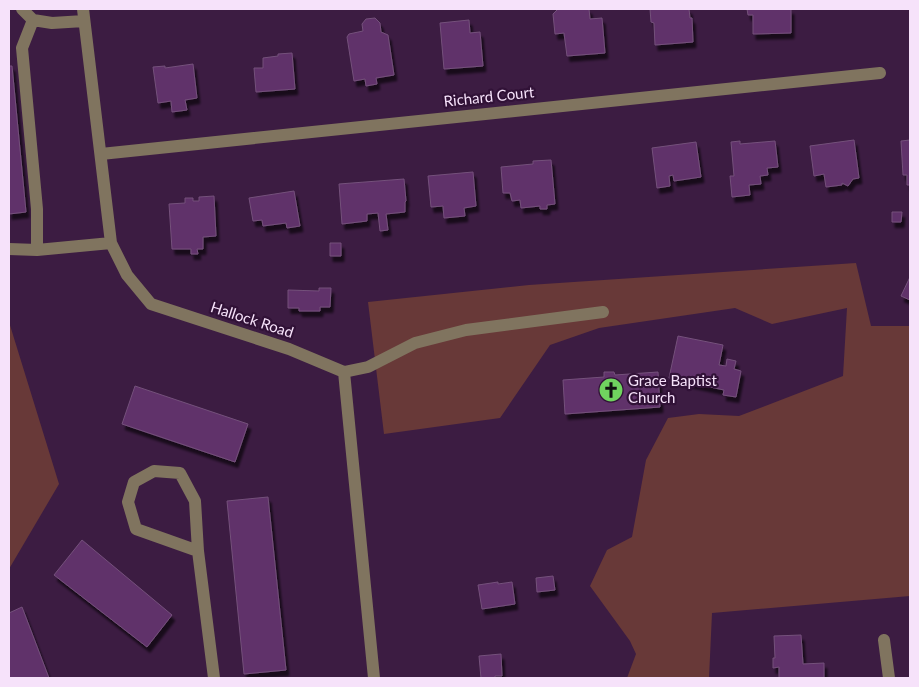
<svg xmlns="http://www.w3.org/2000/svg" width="919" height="687" viewBox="0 0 919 687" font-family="Lato,sans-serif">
  <defs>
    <filter id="shadow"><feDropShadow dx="3" dy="5.5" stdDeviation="1" flood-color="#0009"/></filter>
  </defs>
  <rect width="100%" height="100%" fill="#3c1c42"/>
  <path fill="#683938" d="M856,263L871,326H910V596L712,613L709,678H627L636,654L630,641L590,586L607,550L632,537L646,460L668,418L699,414L739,416L843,376L847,308L772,324L735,308L599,328L550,345L500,418L384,434L368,302L529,285Z
    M9,322L59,484L9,569Z"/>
  <path fill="#61306b" stroke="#74517b" filter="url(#shadow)" d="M558,9H589L590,19L602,18L605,53L567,56L564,33L555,34L553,14Z
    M650,9H689L690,18H692L693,42L655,45L654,23L651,22Z
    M747,9H791V33L753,34V15H748Z
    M375,18L380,23L381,32L388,35L394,75L376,78L377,84L366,86L365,79L354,81L347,37L349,34L363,31L362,24L366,19Z
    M469,20L470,33L480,32L483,66L444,69L440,23Z
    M292,53L295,89L256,92L254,68H263V58L278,56V54Z
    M193,64L197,98L185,100L187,110L172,112L171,101L158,103L153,67L165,66V68Z
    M9,66H12L26,212L9,214Z
    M854,140L859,178L853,179L848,186L842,183V185L826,187L824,174L814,176L810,146Z
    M910,140V185H907V175H903L901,141Z
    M740,141V144L775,141L778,167L767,168L768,175L760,176L761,184L749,185L750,195L732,197L730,176H734L731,142Z
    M696,142L701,177L674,181L673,175L669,176L670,186L657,188L652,148Z
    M551,160L555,204L547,205V209H540V206L521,208L520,200L512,201L510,193H503L501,167L533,164V161Z
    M473,172L476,206L464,208L465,216L444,218L443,206L431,207L428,176Z
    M404,179L406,201L405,202V212L386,214L388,230L380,231L378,213L367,214V221L342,224L339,184Z
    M294,191L300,226L287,228L286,223L263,226L262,220L253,221L249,198Z
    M214,196L216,236L203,237V249H197L198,254H191V249H172L169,204L185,203V198H193V201H199V197Z
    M892,212H902L901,222H892Z
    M330,243H341V256H330Z
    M910,277V300L901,296Z
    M319,288H331L330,307H320V311H299V308H288V290L319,291Z
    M678,336L723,345L719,365L726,366L727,359L736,361L734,369L741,371L736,397L723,395L724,390L669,378Z
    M604,372H614L615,375L658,372L660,407L565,414L563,380L604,377Z
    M135,386L248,424L235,462L122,424Z
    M268,497L286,670L244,674L227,501Z
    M82,540L172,615L147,647L54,575Z
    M553,576L555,590L537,592L536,578Z
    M498,582V584L512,582L515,604L482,609L478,585Z
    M22,607L49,678H9V613Z
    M801,635L803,664L824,663V678H779V667L773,668V658H775L774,636Z
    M501,654L502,676H495V678H481L479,656Z"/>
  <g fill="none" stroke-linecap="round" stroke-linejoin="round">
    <path stroke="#80745f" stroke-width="12" d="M22,9L33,20L52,23L84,21
      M83,9L111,243L127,275L151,304L289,349L344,372L374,678
      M33,20L22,48L37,209V250
      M101,154L880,73
      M9,249L37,250L111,243
      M344,372L368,367L415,343L466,330L603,312
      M198,551L136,529L128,502L134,482L154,471L180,473L195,501L198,551L214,678
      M884,640L889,678"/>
  </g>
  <defs>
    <symbol id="church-disc" viewBox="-11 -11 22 22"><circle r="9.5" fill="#70d35f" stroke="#311237"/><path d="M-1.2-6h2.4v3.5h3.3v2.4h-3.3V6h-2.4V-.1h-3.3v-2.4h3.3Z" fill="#111"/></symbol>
  </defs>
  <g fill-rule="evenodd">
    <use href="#church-disc" x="597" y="376" width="28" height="28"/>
  </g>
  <g text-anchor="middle" stroke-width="4.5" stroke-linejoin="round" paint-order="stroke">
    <g font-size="15" fill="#f6e2fa" stroke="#311237">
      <text transform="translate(489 97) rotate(-6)" y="5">Richard Court</text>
      <text transform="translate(252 320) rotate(18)" y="5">Hallock Road</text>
    </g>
    <g font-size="15" fill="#f6e2fa" stroke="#311237" text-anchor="start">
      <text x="628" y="386">Grace Baptist<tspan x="628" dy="17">Church</tspan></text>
    </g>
  </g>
  <rect width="919" height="687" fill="none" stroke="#f6e2fa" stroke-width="20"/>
</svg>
